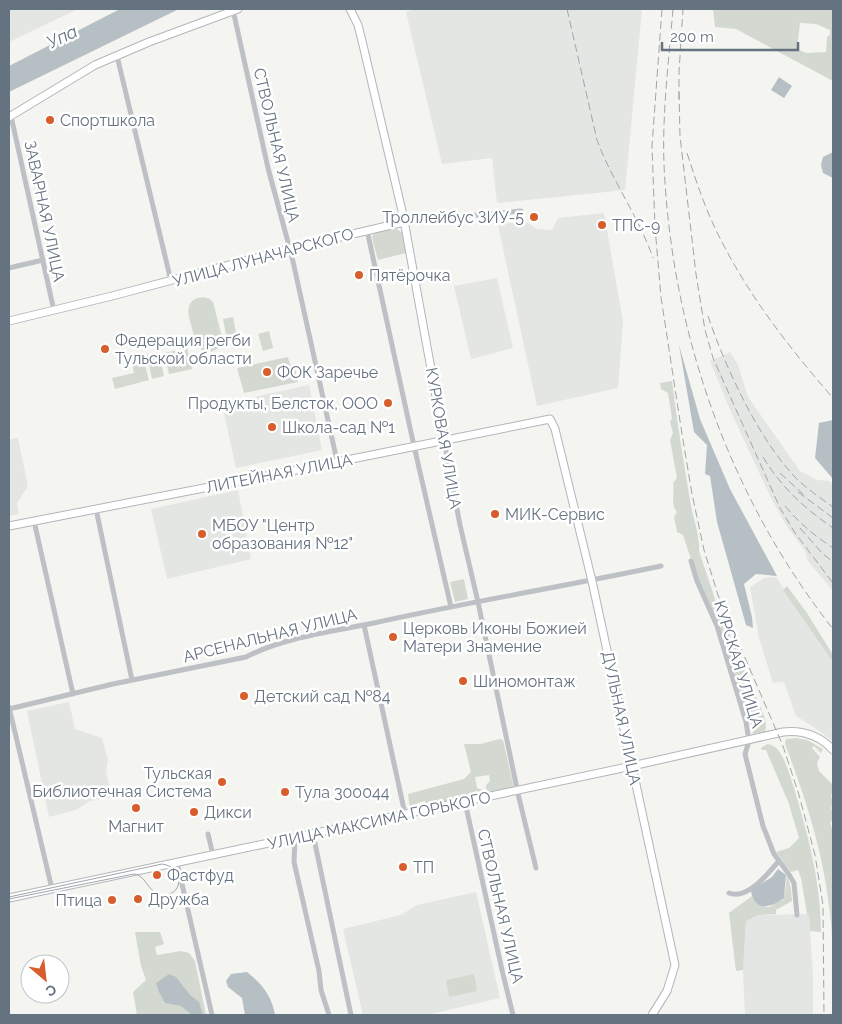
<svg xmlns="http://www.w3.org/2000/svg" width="842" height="1024" viewBox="0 0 842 1024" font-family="Raleway,sans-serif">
  <rect width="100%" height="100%" fill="#f4f4f0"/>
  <path fill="#e4e6e4" d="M9,9H78L9,42Z
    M415,9H642L625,190L497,203L492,158L442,164L406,12Z
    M604,213L623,322L618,388L537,406L498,225L525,221L537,229L552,230L558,218Z
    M497,278L513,348L471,359L454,286Z
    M730,352L738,365L748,397L800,471L817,480L829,481L833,485V591L808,561L805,551L786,525L771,498L731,412L710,361Z
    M309,385L322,450L236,468L222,404Z
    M18,438L28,486L17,503L19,514L9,516V442L11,439Z
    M238,490L251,559L167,579L151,509Z
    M776,577L833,662V742L821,732L796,716L784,682L773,683L759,638L750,587L764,578Z
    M69,702L75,729L102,738L108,760L106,771L112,797L90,801L76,810L49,817L27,711Z
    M476,892L500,998L427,1015H363L343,929L401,915L417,905Z
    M809,914L813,975V1015H745L743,970L746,921L759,915Z"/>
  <path fill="#d3d9d0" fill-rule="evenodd" d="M713,9H833V81L736,29L715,27ZM800,23L816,24L830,30V35L827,37L826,52L806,53L797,49Z
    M396,228L402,233L406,253L378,260L372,238L373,234L376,231Z
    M203,297L210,299L213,302L222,337L219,348C200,360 195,342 192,328C190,320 186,312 190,304C193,299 197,298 203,297Z
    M233,317L238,343L228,344L223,319Z
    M269,331L273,348L263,351L258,334Z
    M187,348L192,369L169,374L164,353Z
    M159,352L164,376L152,379L147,355Z
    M143,357L149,380L115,389L112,378L134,373L131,359Z
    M288,357L290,365L294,364L298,382L244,393L237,368Z
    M672,381C677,423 684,464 691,506C694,521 700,536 699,551L723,623L731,637V644L736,648L741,659L764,716C766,723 767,727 764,733L753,734L752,725L741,699L728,655L727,645L723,641L698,580L683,535L677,532L674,517L677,512C670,505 675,493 673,483L677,478L670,440L673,433L670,422L672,418L668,393L661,389L660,383Z
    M464,579L468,599L455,602L450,582Z
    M787,586L807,613L833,655V662L783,590Z
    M796,738L807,740L823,749L821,753L814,746L812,748L820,757L817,763L819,771L833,785V792L831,795L833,802L831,809L833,810V820L830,822L833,832V975C832,955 833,934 830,914C824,855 806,799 785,744L786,739Z
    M500,739L503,740L514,788L489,792L486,789V785L490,781L489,775L475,777L477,788L483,790V795L426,806L425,801L417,803L418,808L410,810L408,794L464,779L471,772L464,744H480Z
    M768,744C772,745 775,746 778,750C786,760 790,776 794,788C808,835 821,883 821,932L810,931L809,915L807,914L801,878L798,870L791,872L776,852L789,848L799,838L789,804L766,750H761L762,747Z
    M787,875L791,888L792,901L776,910V914L759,915L746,921L743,970L736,971L729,913L752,896C756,903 762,907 770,907L776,902L783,900L785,893Z
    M135,932H160L164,944L155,947L157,955L181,951L189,953L195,961L206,1015H137L133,992L146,980L141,966Z
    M474,974L477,991L449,997L446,980Z"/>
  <path fill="#b6c0c4" d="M120,9H179L9,92V66Z
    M779,77L792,86L784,98L771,90Z
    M833,152V178L823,173L821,165L823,157Z
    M679,345L700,419L730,489L777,576L756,574L744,584L752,617L753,628L746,625L717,522L710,476L705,474L707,445L694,432Z
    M833,420V479L815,458L819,423Z
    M778,869L786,875L784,898C772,907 756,913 751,892L753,889L772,877Z
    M247,972C262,984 272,996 275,1015H245L242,998L228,987L226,981L231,974Z
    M169,974L176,977L190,995L199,1002L203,1015H192L181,1006L165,1003L159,992L156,983Z"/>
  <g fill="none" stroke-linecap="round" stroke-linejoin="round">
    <defs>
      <path id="secondary" d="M350,9L358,25L363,45L403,215L444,440
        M9,117L95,65L149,42L238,9
        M9,321L112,296L289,249L404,222
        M9,526L332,463L550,419L555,429L592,581L675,965L667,991L652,1015
        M9,898L632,766L783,732C802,730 819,735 833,750"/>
    </defs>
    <use href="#secondary" stroke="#b2b6ba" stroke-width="9"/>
    <path stroke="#bdc0c4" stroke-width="5" d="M233,10L268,168L292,257L337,461
      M117,56L171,281
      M11,116L54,311
      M404,222L521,211
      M367,230L414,446L451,607
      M9,268L43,260
      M444,440L460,525L478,602L519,798L536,868
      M96,509L132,680
      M34,521L73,694
      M691,561L697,581L717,626L746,722L749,741L745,754L763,826L774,854L788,873L794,883L797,915
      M364,625L405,814
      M9,707L52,889
      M9,709L113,684L246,657C285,637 331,632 374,623C469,602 566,586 661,566
      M465,802L502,970L513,1015
      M208,834L213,855
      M313,834L351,1015
      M295,838L294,862L319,971L321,990L329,1015
      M177,862L212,1015
      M729,893C747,900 768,874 778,862"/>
    <use href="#secondary" stroke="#fff" stroke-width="7"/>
    <path stroke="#a1a5ab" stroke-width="1" d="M9,897L162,864C184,867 184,893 165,895C149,897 147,875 134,874L9,899"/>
    <path stroke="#a1a5ab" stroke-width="1" stroke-dasharray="8 4" stroke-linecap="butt" d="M567,9L597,140C612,181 639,217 653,258
      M662,9L652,146L655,227L661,297L682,434L692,494L704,550L718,595L783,746L799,795L815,855L823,905L824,1015
      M673,9C669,58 662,114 664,164C671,331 729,497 833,629
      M679,92L680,136L696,274L705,330L713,358L780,508L795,533L833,583
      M679,99V72L683,9
      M687,153C697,184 707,214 722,242C751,299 792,351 833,398
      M708,316C725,367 761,445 800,482C810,491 822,499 833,507
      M763,457C782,488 803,507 833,528
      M780,473L804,495
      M798,492L833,518
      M785,506C799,523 815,536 833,548
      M800,528L822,553L833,562"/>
  </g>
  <g fill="#d75d2d" stroke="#fff" stroke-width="2">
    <circle cx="50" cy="120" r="5"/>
    <circle cx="534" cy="217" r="5"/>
    <circle cx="602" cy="225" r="5"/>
    <circle cx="359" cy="275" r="5"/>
    <circle cx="105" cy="349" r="5"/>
    <circle cx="267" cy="372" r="5"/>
    <circle cx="388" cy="403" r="5"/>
    <circle cx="272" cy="427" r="5"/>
    <circle cx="495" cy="514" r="5"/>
    <circle cx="202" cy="534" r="5"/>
    <circle cx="393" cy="637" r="5"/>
    <circle cx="463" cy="681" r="5"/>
    <circle cx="244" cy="696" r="5"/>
    <circle cx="222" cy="782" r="5"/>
    <circle cx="285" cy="792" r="5"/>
    <circle cx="136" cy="808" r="5"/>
    <circle cx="194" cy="812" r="5"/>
    <circle cx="403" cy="867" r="5"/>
    <circle cx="157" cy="875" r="5"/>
    <circle cx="138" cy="899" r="5"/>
    <circle cx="112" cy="900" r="5"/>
  </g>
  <g text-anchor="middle" stroke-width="5" stroke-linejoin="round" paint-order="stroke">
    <g font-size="16" fill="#657280" stroke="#fff" text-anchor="start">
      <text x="60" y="126">Спортшкола</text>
      <text x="524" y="223" text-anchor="end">Троллейбус ЗИУ-5</text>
      <text x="612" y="231">ТПС-9</text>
      <text x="369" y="281">Пятёрочка</text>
      <text x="115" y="346">Федерация регби<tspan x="115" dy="18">Тульской области</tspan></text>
      <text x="277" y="378">ФОК Заречье</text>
      <text x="378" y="409" text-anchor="end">Продукты, Белсток, ООО</text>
      <text x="282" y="433">Школа-сад №1</text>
      <text x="505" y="520">МИК-Сервис</text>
      <text x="212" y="531">МБОУ "Центр<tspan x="212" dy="18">образования №12"</tspan></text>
      <text x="403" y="634">Церковь Иконы Божией<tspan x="403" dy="18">Матери Знамение</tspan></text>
      <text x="473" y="687">Шиномонтаж</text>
      <text x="254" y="702">Детский сад №84</text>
      <text x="212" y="779" text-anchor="end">Тульская<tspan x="212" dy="18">Библиотечная Система</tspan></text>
      <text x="295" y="798">Тула 300044</text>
      <text x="204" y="818">Дикси</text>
      <text x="136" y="832" text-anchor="middle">Магнит</text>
      <text x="413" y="873">ТП</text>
      <text x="167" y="881">Фастфуд</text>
      <text x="148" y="905">Дружба</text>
      <text x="102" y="906" text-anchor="end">Птица</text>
    </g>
    <g font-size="16" fill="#657280" stroke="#fff">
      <text transform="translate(277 145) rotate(77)" y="6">СТВОЛЬНАЯ УЛИЦА</text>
      <text transform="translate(45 211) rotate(78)" y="6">ЗАВАРНАЯ УЛИЦА</text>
      <text transform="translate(263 257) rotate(-15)" y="6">УЛИЦА ЛУНАЧАРСКОГО</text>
      <text transform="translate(444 438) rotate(80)" y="6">КУРКОВАЯ УЛИЦА</text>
      <text transform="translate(279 473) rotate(-11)" y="6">ЛИТЕЙНАЯ УЛИЦА</text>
      <text transform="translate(270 635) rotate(-14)" y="6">АРСЕНАЛЬНАЯ УЛИЦА</text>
      <text transform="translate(739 664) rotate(73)" y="6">КУРСКАЯ УЛИЦА</text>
      <text transform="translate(622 718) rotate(78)" y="6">ДУЛЬНАЯ УЛИЦА</text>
      <text transform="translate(379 820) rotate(-12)" y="6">УЛИЦА МАКСИМА ГОРЬКОГО</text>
      <text transform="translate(501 906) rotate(77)" y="6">СТВОЛЬНАЯ УЛИЦА</text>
    </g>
    <g font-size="18" font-style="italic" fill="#60747d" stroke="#fff">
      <text transform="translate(62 37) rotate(-26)" y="6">Упа</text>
    </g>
  </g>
  <rect width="842" height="1024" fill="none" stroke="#657280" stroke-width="20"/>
  <g transform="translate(45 979) rotate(152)"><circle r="24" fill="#ffffff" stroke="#c1c7cc"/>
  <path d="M0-4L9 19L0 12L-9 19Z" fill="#d75d2d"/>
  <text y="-8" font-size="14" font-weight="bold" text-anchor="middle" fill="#657280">С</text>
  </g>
  <path d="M662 42v8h136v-8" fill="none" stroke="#657280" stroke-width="2.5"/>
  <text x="670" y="42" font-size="15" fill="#657280" stroke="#ffffff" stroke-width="4" paint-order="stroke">200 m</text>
</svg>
